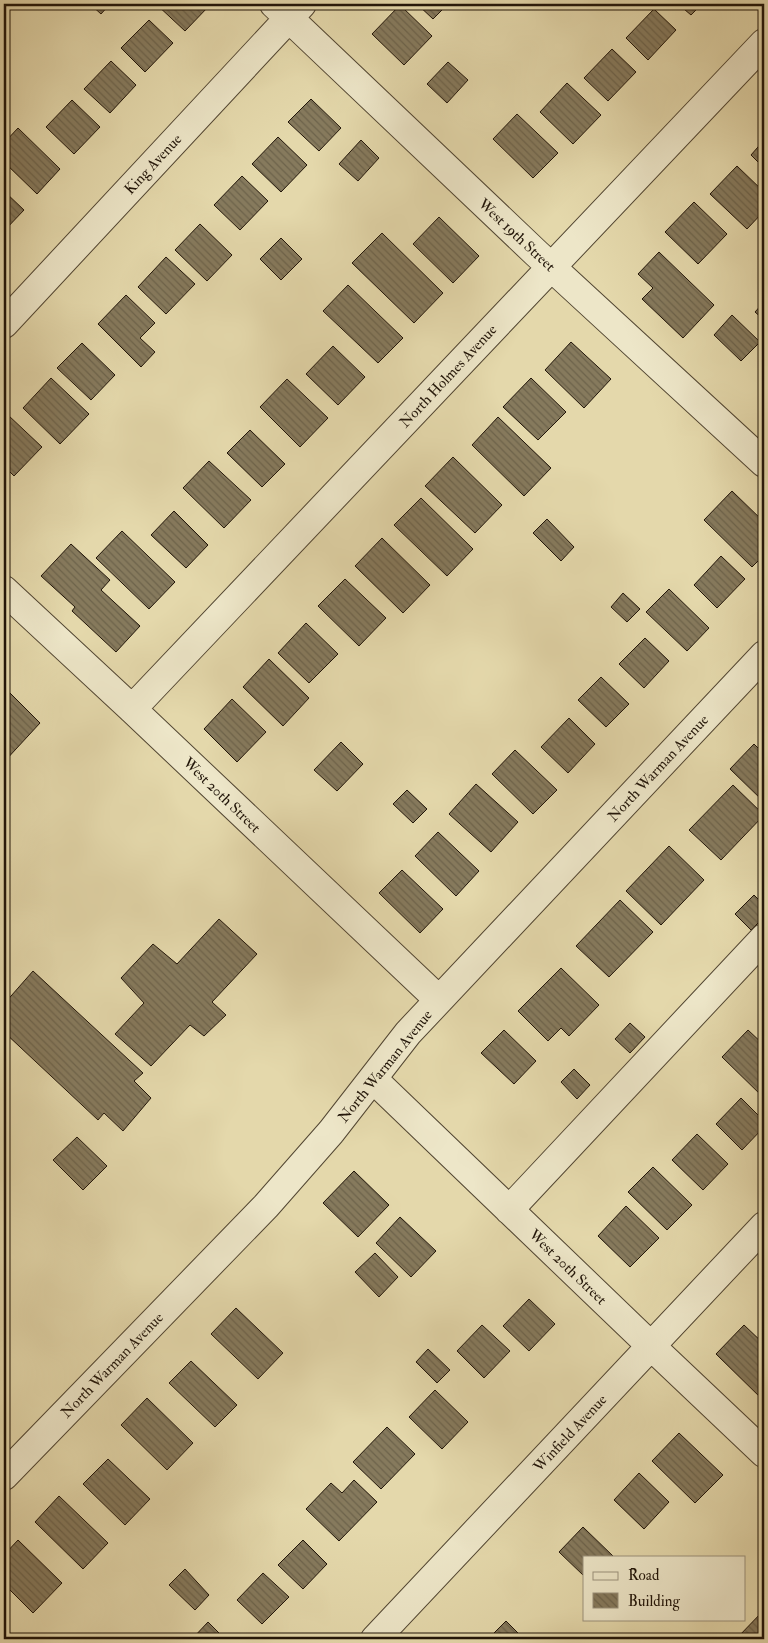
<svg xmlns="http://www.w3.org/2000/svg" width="768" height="1643" viewBox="0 0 768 1643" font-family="'IM FELL Double Pica',serif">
  <defs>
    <pattern id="building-back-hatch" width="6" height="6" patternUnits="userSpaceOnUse" patternTransform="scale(1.25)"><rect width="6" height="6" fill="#867a5d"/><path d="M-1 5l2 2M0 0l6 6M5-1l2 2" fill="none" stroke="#6d634b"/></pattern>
  </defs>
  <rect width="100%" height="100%" fill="#e4d8ab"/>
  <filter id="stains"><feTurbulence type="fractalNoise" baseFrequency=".004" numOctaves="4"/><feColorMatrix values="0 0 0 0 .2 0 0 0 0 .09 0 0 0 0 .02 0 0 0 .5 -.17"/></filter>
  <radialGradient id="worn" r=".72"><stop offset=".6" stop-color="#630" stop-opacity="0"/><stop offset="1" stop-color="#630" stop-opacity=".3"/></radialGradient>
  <path fill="url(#building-back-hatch)" stroke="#211509" d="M90,4H110L101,14Z
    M156,4H207L209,6L185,31Z
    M417,4H448L433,19Z
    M678,4H702L691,15Z
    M400,5L432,36L404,65L372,34Z
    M654,9L676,30L648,60L626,38Z
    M149,20L173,43L145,72L121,48Z
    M612,49L636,72L608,101L584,78Z
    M111,61L136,85L110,113L84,89Z
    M448,62L468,80L447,103L427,84Z
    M567,83L601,115L573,144L540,112Z
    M311,99L341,128L319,151L288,122Z
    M72,100L100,127L74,154L46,127Z
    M517,114L558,153L533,178L493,139Z
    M18,128L60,169L37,194L4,162V143Z
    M278,137L307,165L281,192L252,164Z
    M361,140L379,158L358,181L339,164Z
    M764,140V168L751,155Z
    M737,166L764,192V211L747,229L710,194Z
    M242,176L268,201L240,230L214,205Z
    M4,191L24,210L4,231Z
    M694,202L727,234L698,264L665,232Z
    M439,217L479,256L453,283L413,244Z
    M200,224L232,255L207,281L175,250Z
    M382,233L443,293L414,323L352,263Z
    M281,238L302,259L281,280L260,259Z
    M659,252L714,305L683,338L642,299L653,288L638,274Z
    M166,257L195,284L166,314L138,287Z
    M348,285L403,338L378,363L323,311Z
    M126,295L155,323L140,338L155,352L141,367L98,324Z
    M764,302V320L755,312Z
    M732,315L760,342L741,361L714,335Z
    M571,342L611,379L584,408L545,370Z
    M82,343L115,375L91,400L57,368Z
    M333,346L365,377L338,405L306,374Z
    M51,378L89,414L60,444L23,408Z
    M531,378L566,412L538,440L503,407Z
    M287,379L328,418L300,447L260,407Z
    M8,415L42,447L14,476L4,466V419Z
    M498,417L551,468L524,496L472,445Z
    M250,430L285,464L262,487L227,453Z
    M453,457L502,505L475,533L425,486Z
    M209,461L251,500L224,528L183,488Z
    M732,491L764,522V555L752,567L704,520Z
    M421,498L473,549L447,576L394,525Z
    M174,511L208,545L186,568L151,535Z
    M547,519L574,547L561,561L533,533Z
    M122,531L175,582L149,609L96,558Z
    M382,538L430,585L403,613L355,566Z
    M71,544L110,580L101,590L140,626L116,652L72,611L75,607L41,576Z
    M721,556L745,579L717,608L694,585Z
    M345,579L386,618L359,646L318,606Z
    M669,589L709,628L687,651L646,612Z
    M623,593L640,609L627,622L611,607Z
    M306,623L338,654L309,683L278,653Z
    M645,638L669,661L644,688L619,664Z
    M269,659L309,698L283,726L243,687Z
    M601,677L629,704L606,727L578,700Z
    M4,687L40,723L4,762Z
    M232,699L266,732L237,762L204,729Z
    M569,718L595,744L568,773L541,747Z
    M341,742L363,764L337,791L314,770Z
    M754,744L764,754V802L730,769Z
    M515,750L557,790L533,814L492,774Z
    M476,784L518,822L491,852L449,814Z
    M733,785L764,815L721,860L689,830Z
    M407,790L427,809L413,823L393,804Z
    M438,832L479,871L456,896L415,856Z
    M669,846L704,880L661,925L626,891Z
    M402,870L443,909L420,933L379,893Z
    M754,895L764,905V917L751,930L735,914Z
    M620,900L653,932L609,977L576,946Z
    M219,919L257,954L212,1002L226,1015L204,1036L190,1025L151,1066L115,1034L144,1003L121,978L153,944L177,964Z
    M561,968L599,1005L569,1036L561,1028L548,1041L518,1011Z
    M33,971L143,1073L134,1081L151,1098L123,1131L104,1113L98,1120L4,1032V1004Z
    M630,1023L645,1037L630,1053L615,1039Z
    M504,1030L536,1061L514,1084L481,1053Z
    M748,1030L764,1045V1098L722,1057Z
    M574,1069L590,1085L577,1099L561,1082Z
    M741,1098L764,1121V1127L742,1150L716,1124Z
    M697,1134L728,1164L703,1190L672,1160Z
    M77,1137L107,1166L83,1190L53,1160Z
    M653,1167L692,1205L667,1230L628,1192Z
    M354,1171L389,1205L358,1237L323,1203Z
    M626,1206L659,1238L630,1267L598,1236Z
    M400,1217L436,1251L411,1277L376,1243Z
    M375,1253L398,1277L379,1297L355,1272Z
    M529,1299L555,1324L529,1351L503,1326Z
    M236,1308L283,1353L258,1379L211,1334Z
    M482,1325L510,1351L484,1378L457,1351Z
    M744,1325L764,1344V1401L716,1354Z
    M428,1349L450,1370L437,1383L416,1362Z
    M191,1361L237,1405L215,1427L169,1383Z
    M435,1390L468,1422L442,1449L409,1417Z
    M147,1398L193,1443L167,1470L121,1425Z
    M387,1427L415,1454L381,1489L353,1462Z
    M679,1433L723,1475L695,1503L652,1461Z
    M108,1459L150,1499L125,1525L83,1484Z
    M639,1473L669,1502L644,1529L614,1500Z
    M354,1480L377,1502L339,1541L306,1509L331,1483L342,1493Z
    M59,1496L108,1543L83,1569L35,1522Z
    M583,1527L614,1557H584V1576L559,1552Z
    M18,1540L62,1583L33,1613L4,1584V1555Z
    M303,1540L327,1564L303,1589L278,1565Z
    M185,1569L209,1595L195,1610L169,1585Z
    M263,1573L289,1597L262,1624L237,1600Z
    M764,1610V1639H738L737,1638Z
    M506,1621L524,1639H488Z
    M208,1622L225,1639H192Z"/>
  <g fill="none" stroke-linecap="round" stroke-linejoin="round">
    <defs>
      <path id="minor" d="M274,4L536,253L764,463
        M4,324L302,4
        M4,590L132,709L439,1000
        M132,709L764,43
        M373,1079L651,1346L764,1453
        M509,1210L764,938
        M4,1476L266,1206L331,1132L408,1033L764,655
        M375,1639L764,1226"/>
    </defs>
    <use href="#minor" stroke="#524632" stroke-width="30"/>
    <use href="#minor" stroke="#ede6c8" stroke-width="28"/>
  </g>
  <g text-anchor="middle" stroke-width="5" stroke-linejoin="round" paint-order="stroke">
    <g font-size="15" fill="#211509" stroke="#ede6c8">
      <text transform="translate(153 164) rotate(-47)" y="5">King Avenue</text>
      <text transform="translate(517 235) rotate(43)" y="5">West 19th Street</text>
      <text transform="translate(448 376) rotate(-47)" y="5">North Holmes Avenue</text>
      <text transform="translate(658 768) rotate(-47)" y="5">North Warman Avenue</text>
      <text transform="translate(222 795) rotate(44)" y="5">West 20th Street</text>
      <text transform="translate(385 1066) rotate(-51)" y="5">North Warman Avenue</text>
      <text transform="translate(568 1267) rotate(44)" y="5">West 20th Street</text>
      <text transform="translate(112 1365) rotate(-46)" y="5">North Warman Avenue</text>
      <text transform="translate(570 1433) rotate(-47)" y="5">Winfield Avenue</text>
    </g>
  </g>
  <rect width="768" height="1643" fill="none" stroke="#e4d8ab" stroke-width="20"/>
  <rect x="5" y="5" width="758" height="1633" fill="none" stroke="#211509" stroke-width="2.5"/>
  <rect x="10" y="10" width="748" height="1623" fill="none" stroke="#211509"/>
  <rect x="583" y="1556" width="162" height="65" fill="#ede6c8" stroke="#9b927c"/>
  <rect x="593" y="1572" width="25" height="8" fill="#ede6c8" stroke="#9b927c"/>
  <text x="628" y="1580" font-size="15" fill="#211509">Road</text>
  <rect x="593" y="1593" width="25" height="15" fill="url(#building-back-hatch)" stroke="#9b927c"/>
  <text x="628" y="1606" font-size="15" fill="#211509">Building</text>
  <rect width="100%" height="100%" filter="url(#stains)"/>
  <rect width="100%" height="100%" fill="url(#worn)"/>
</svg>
